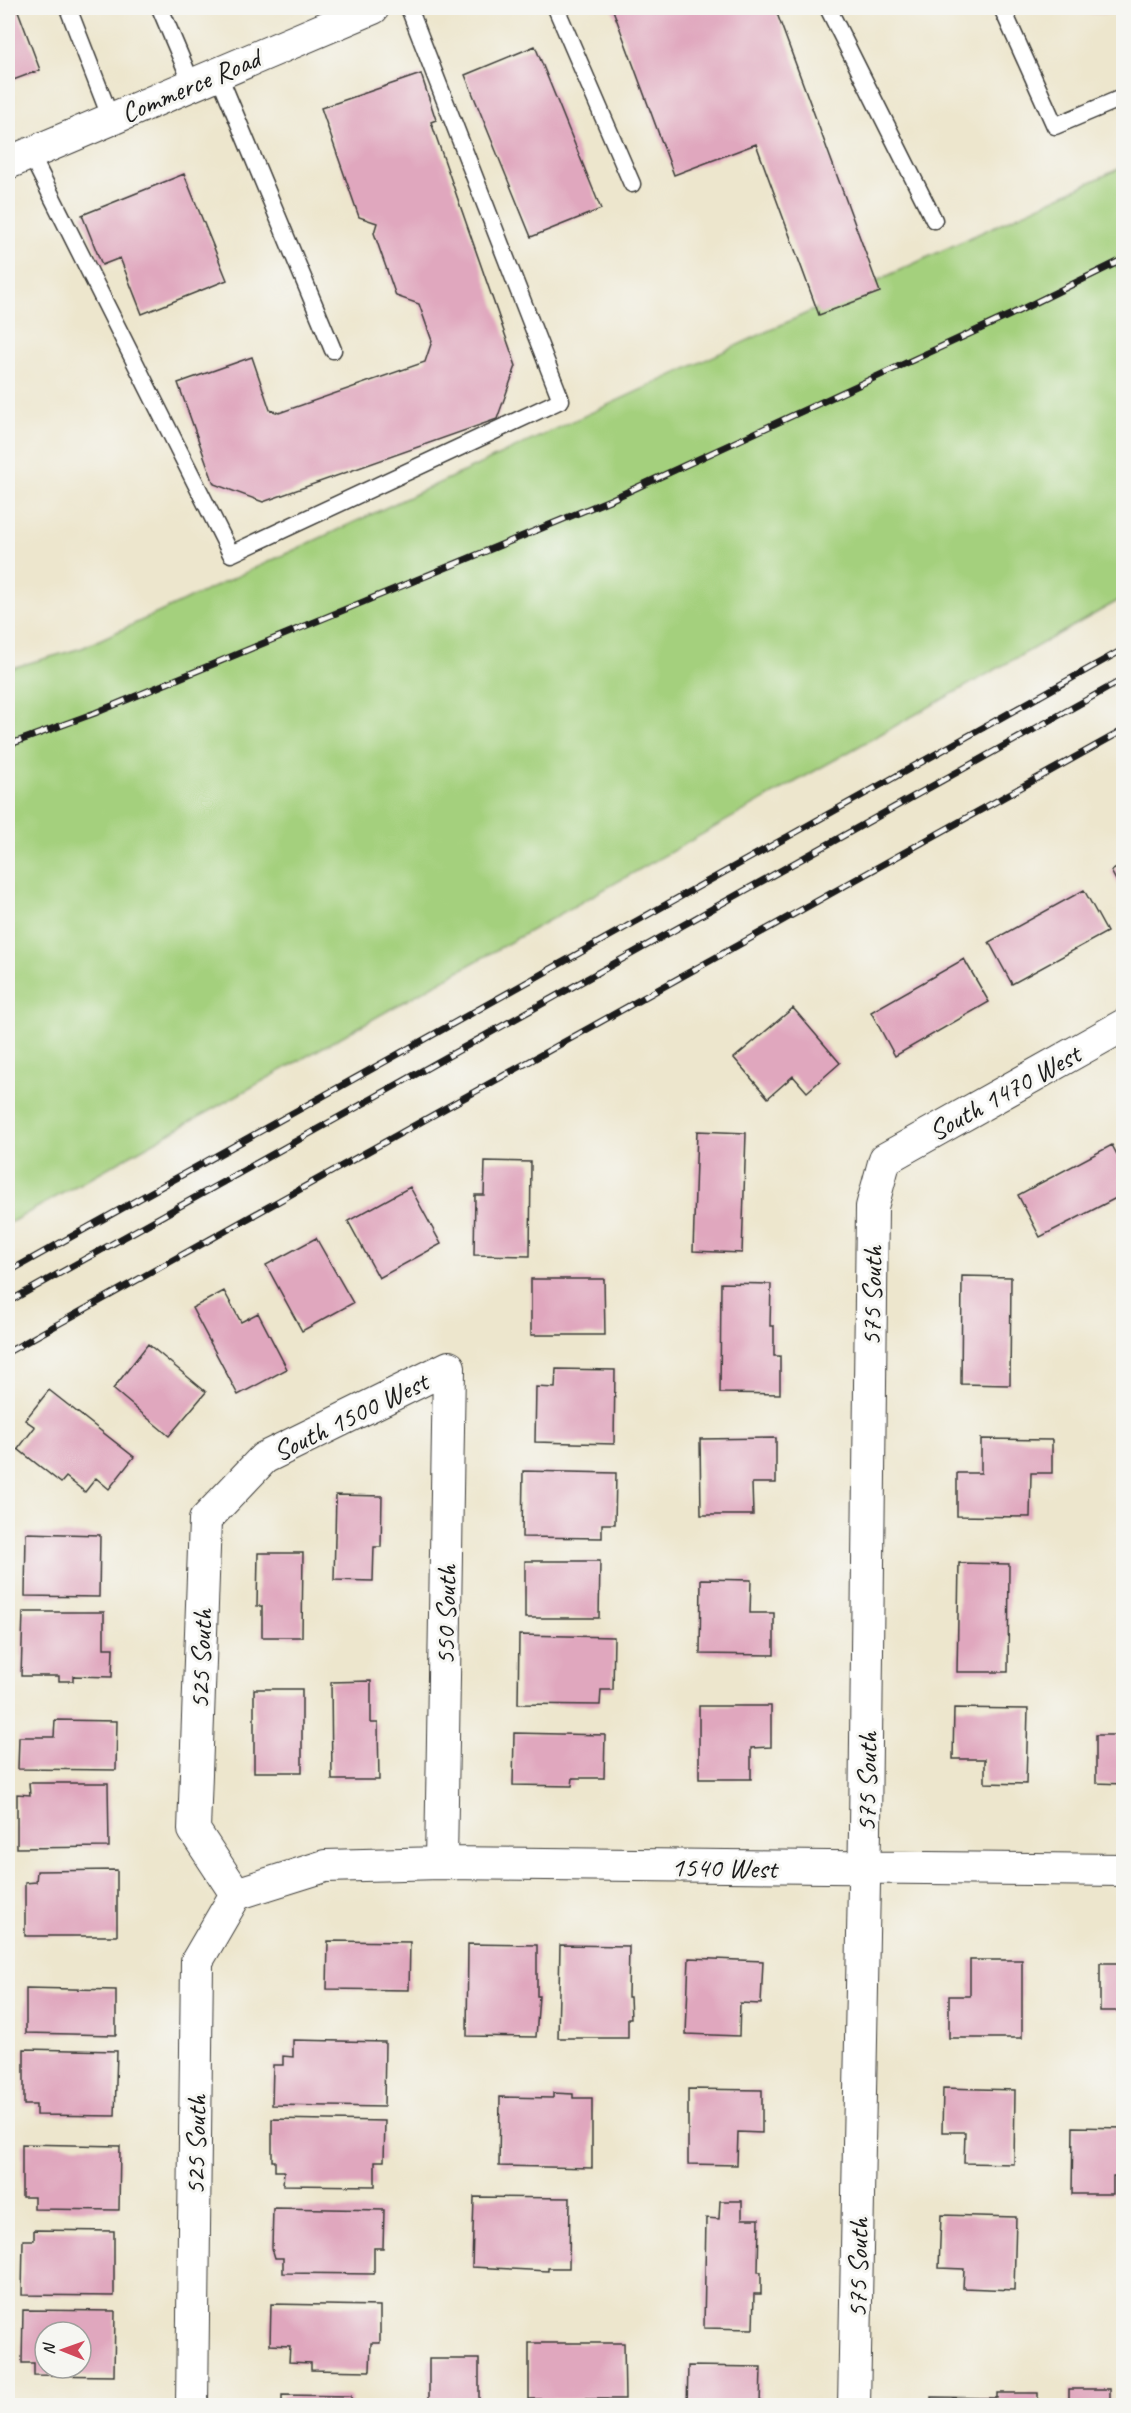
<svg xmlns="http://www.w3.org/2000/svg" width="1131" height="2413" viewBox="0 0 1131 2413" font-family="Caveat,sans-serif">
  <rect width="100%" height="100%" fill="#f6f6f2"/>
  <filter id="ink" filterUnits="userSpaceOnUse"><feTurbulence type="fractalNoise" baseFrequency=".0167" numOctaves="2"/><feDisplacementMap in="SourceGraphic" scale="12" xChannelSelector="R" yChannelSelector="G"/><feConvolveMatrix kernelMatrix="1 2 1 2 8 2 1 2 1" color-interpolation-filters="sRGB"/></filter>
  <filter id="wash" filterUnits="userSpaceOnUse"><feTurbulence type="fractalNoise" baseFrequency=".008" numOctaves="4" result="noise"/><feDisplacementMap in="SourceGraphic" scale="24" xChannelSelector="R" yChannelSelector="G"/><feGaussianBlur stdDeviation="1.35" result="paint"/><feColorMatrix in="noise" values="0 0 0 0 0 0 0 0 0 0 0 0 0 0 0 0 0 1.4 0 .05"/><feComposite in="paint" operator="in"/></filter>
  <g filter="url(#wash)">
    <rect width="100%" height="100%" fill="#ede6cd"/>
    <path fill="#a4d07d" stroke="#60764c" stroke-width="1.5" d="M1123,167V598L8,1224V669L82,648Z"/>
    <g id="blocks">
      <path fill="#e0a7be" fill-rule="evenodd" d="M8,8H17L40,70L8,82Z
        M620,8H775L880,292L819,315L756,144L674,175L613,10Z
        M1055,8H1124V14L1055,13Z
        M535,46L601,209L531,237L465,75Z
        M421,74L436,120L431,122L516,366L497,419L263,502L214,484L178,383L252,357L270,410L279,413L425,362L432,341L419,304L396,296L374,233L377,223L359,217L321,108Z
        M184,174L227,280L142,314L120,258L102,265L82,215Z
        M1124,864V895L1111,871Z
        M1084,890L1107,932L1012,984L989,942Z
        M964,959L989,1002L895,1056L871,1012Z
        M793,1008L840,1063L807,1092L793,1076L768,1098L734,1058Z
        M697,1131L746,1133L742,1253L693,1251Z
        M1112,1145L1124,1168V1194L1040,1237L1018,1195Z
        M485,1161L531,1162L530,1256L474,1255L475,1195H484Z
        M410,1187L441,1244L379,1278L348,1221Z
        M316,1238L353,1303L302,1331L266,1265Z
        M962,1276L1011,1277L1010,1385L961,1384Z
        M531,1279H604L605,1335H531Z
        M721,1283L771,1284L770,1326H774V1356H780V1394L720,1393Z
        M224,1291L241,1322L258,1313L287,1369L238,1395L192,1308Z
        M148,1344L206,1392L169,1436L113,1389Z
        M556,1369L615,1370L614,1444L535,1442L536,1387L555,1388Z
        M49,1390L134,1457L109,1489L96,1478L85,1492L66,1477L61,1483L18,1449L35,1427L25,1420Z
        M776,1438V1483H752L753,1515H701L700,1439Z
        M981,1439L1052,1440V1473H1031L1030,1517L957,1516V1473H981Z
        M523,1471L616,1473L615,1524H602V1538L522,1537Z
        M336,1495L382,1496L381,1547H374L373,1581L334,1580Z
        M26,1533L100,1535L99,1597L25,1596Z
        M258,1553H303L302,1637H262V1606H257Z
        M525,1561H600L599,1618H525Z
        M959,1563L1009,1564L1008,1672H957Z
        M701,1579L751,1580L750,1613H774V1655L700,1654Z
        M23,1612H104V1648H113L112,1677L73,1676V1681H59V1676H21Z
        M519,1635L614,1637L613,1690H601L600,1705L518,1704Z
        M371,1681V1723H378L379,1780H332L331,1682Z
        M254,1689H302V1772H254Z
        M699,1706H771V1747L751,1748V1779H699Z
        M954,1708L1028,1709L1026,1784L985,1783V1759H953Z
        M55,1720L117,1721L116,1770L18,1769L19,1737H54Z
        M514,1733L605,1735L604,1778H573L572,1786L513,1785Z
        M1096,1735H1124V1784L1096,1783Z
        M29,1783H108L109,1847L17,1848V1794L30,1795Z
        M117,1870V1936H25V1883L36,1882L37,1871Z
        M328,1941L410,1942L409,1990L327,1989Z
        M468,1944L537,1945V1996H539L536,2037L467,2036Z
        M560,1945L629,1946L628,1997H630L631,2018H628V2038H558Z
        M689,1958L763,1961L761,2004L740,2003L739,2036L686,2034Z
        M970,1960H1022V2038H949V1996H970Z
        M1100,1963H1124V2011H1100Z
        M26,1988L116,1990V2035L26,2033Z
        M293,2040L385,2042L384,2107L272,2105L273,2065H283V2056L293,2057Z
        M24,2049L117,2051L115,2116L36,2115V2105H24Z
        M943,2088L1015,2090L1014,2164L964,2163L965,2132H942Z
        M688,2089L762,2090V2133L738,2132L737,2165L688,2164Z
        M553,2093L573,2094V2098H592V2168L499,2166L500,2097L553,2098Z
        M272,2119L385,2121L384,2161H375V2186L283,2185L284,2171H275V2161H272Z
        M1073,2127L1124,2128L1122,2176H1113V2194H1072Z
        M22,2144L120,2146L119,2210L34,2209V2197H22Z
        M474,2197L570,2198L569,2268H548V2271L472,2267Z
        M720,2201H742V2219H759L758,2272H761V2294H754L753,2329L704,2328L706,2218L719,2219Z
        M273,2208L384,2210L383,2248H374V2274L283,2273V2258H275L272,2248Z
        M941,2215L1016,2217L1014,2290L963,2288L964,2269L939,2268Z
        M34,2230L114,2231V2296L22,2295L23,2240H34Z
        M271,2304L380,2306V2343H371L370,2371L311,2370V2363L289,2362L290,2346L270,2345Z
        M23,2310L115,2311L114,2376L34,2375V2363H22ZM45,2332H81V2368H45Z
        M529,2343H624L625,2399H529Z
        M429,2359H479V2400H495V2406H429Z
        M688,2366L761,2367L760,2406H687Z
        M1069,2389H1110V2403H1120V2406H1069Z
        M997,2393H1038V2406H931V2397L997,2398Z
        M282,2395L351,2396V2406H282Z"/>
    </g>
  </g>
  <g filter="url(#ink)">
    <use href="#blocks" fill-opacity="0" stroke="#3b3a37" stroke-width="1.5"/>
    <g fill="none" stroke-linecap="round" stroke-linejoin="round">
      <defs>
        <path id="service" d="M68,8L111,119
          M160,8L192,84
          M556,8L632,184
          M828,8L934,220
          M1002,8L1055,126L1124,97
          M218,73L333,350
          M30,153L231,554L561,400L409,8"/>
        <path id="minor" d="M8,163L373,8
          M236,1894L194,1830L205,1520L264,1458L449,1367L441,1863
          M192,2406L197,1961L236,1894L325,1866L441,1863L1124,1870
          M854,2406L865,1830L872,1207L885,1159L1124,1025"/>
      </defs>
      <use href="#service" stroke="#3b3a37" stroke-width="19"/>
      <use href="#minor" stroke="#3b3a37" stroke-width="34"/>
      <use href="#service" stroke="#fff" stroke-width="16"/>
      <use href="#minor" stroke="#fff" stroke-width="32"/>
      <defs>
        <path id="rail" d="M8,745L95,713L612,499L1010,315L1124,259
          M8,1272L1124,649
          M8,1302L1124,679
          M8,1352L1124,730"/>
      </defs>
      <use href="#rail" stroke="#1c1c1c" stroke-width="7"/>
      <use href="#rail" stroke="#f6f6f2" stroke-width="4.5" stroke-dasharray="14" stroke-linecap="butt"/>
    </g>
  </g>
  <g text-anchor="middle" stroke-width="6" stroke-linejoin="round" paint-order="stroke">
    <g font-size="28" fill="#1c1c1c" stroke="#f6f6f2">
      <text transform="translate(190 85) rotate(-23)" y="10">Commerce Road</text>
      <text transform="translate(1004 1092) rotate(-29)" y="10">South 1470 West</text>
      <text transform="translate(871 1296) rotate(-89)" y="10">575 South</text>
      <text transform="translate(350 1416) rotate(-26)" y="10">South 1500 West</text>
      <text transform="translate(445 1615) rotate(-89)" y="10">550 South</text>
      <text transform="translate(200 1659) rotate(-88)" y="10">525 South</text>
      <text transform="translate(866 1782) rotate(-89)" y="10">575 South</text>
      <text transform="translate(724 1867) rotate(1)" y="10">1540 West</text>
      <text transform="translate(195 2145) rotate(-89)" y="10">525 South</text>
      <text transform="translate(857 2268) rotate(-89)" y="10">575 South</text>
    </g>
  </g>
  <rect width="1131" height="2413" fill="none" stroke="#f6f6f2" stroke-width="30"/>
  <g transform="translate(63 2350) rotate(271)"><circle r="28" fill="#f6f6f2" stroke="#9f9f9c" stroke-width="1.5"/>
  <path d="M0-4.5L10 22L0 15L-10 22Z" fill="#d1495b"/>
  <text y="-9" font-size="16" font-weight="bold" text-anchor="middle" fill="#1c1c1c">N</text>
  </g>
</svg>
